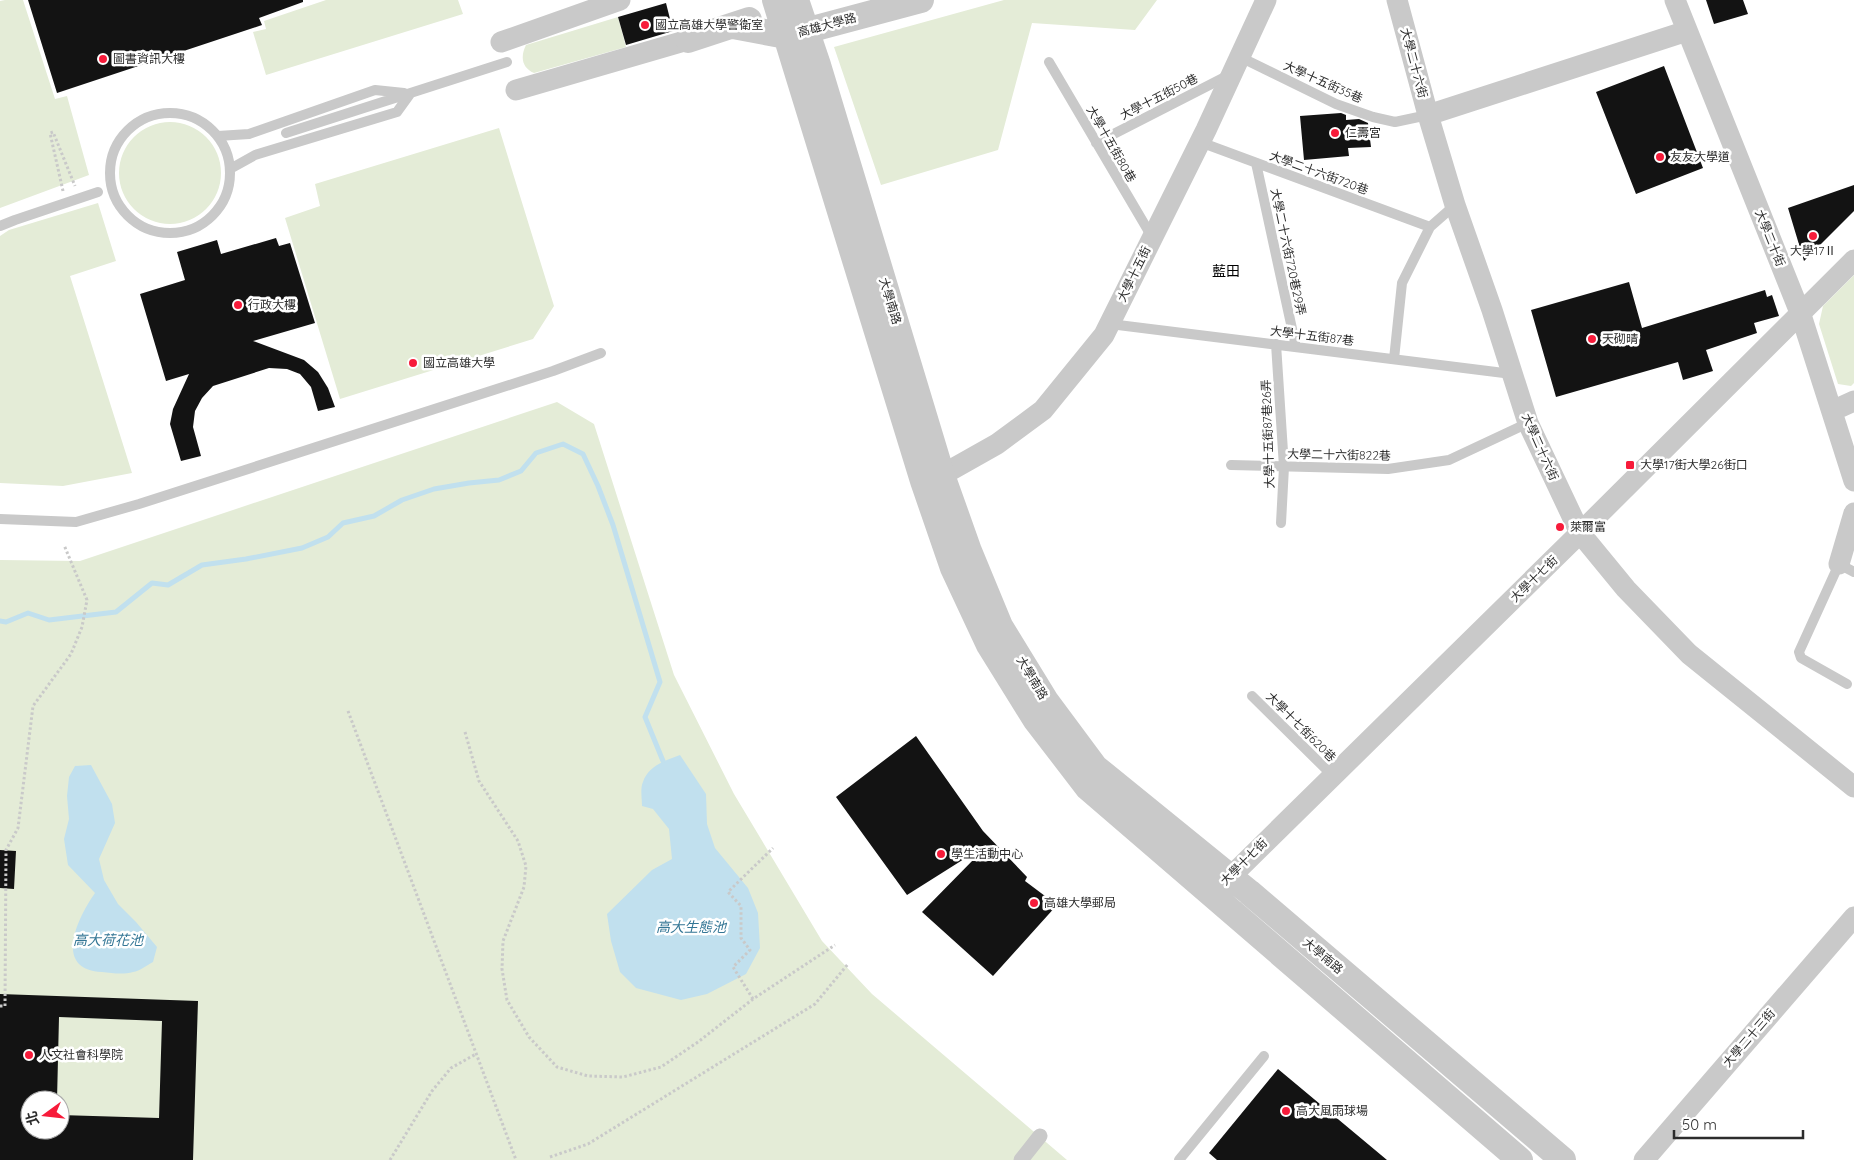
<svg xmlns="http://www.w3.org/2000/svg" width="1854" height="1160" viewBox="0 0 1854 1160" font-family="Quicksand,'Noto Sans TC',sans-serif">
  <rect width="100%" height="100%" fill="#fff"/>
  <path fill="#e4ecd7" fill-rule="evenodd" d="M5,0H23L55,99L67,96L89,175L0,208V1Z
    M326,0H458L463,14L266,75L253,32L266,29L264,21Z
    M1004,0H1157L1135,30L1032,23L998,150L881,185L834,47Z
    M618,17L626,47L534,73C522,68 520,57 526,45Z
    M119 173a51 51 0 1 1 102 0a51 51 0 1 1-102 0Z
    M499,128L554,306L533,339L340,399L285,218L320,206L315,184Z
    M98,203L116,261L70,276L132,473L63,486L0,483V236L9,230Z
    M1854,275V383L1851,386L1838,384L1819,324L1823,306Z
    M557,402L594,424L674,675L734,794L822,941L872,994L1067,1160H0V560L80,561ZM30,1100H60V1130H30Z"/>
  <path fill="#c1e0ee" d="M680,755L706,794L707,824L715,848L748,888L758,913L760,948L746,974L707,994L681,1000L636,988L620,972L611,941L607,914L652,870L672,859L669,829L653,809L642,806C642,799 640,788 643,782C648,766 666,760 680,755Z
    M91,765L112,804L115,823L99,859L104,880L118,904L136,922L157,947L153,962C147,965 140,971 133,972C123,975 112,973 102,972C52,970 78,917 95,893L68,865L64,839L69,819L67,796L69,777L75,766Z"/>
  <g fill="none" stroke-linecap="round" stroke-linejoin="round">
    <path stroke="#c1e0ee" stroke-width="5" d="M0,621L6,622L28,613L49,620L116,612L152,583L168,585L202,565L246,559L302,548L328,537L343,523L374,516L402,500L434,489L469,483L499,480L521,471L536,453L563,444L583,454L598,486L613,525L660,682L645,717L663,761"/>
  </g>
  <path fill="#131313" fill-rule="evenodd" d="M28,0H303V2L259,18L262,25L57,93Z
    M1706,0H1743L1748,14L1714,24Z
    M666,3L673,31L626,45L618,17Z
    M1664,66L1703,168L1636,194L1596,92Z
    M1341,113L1346,115V120L1359,119L1368,123L1371,147L1348,148L1349,156L1304,160L1300,116Z
    M1854,185V211L1804,261L1788,208Z
    M276,238L279,246L290,243L315,323L253,341L304,360L318,372L328,388L335,407L318,411L311,387L300,374L287,369L269,368L213,386L202,398L195,411L193,427L201,456L181,461L170,424L173,409L189,374L166,381L140,294L185,280L177,252L217,240L221,254Z
    M1629,282L1642,328L1765,290L1767,297L1772,295L1779,316L1754,323L1757,333L1706,350L1713,371L1683,380L1678,362L1556,397L1531,310Z
    M916,736L983,831L1027,877L1025,881L1057,905L993,976L922,912L975,858L972,854L907,895L836,797Z
    M0,850L16,851L14,889L0,888Z
    M0,994L198,1001L193,1160H0ZM59,1017L162,1021L159,1118L60,1115V1130H30V1100H57Z
    M1278,1069L1387,1160H1217L1209,1153Z"/>
  <g fill="none" stroke-linecap="round" stroke-linejoin="round">
    <path stroke="#c9c9c9" stroke-width="3" stroke-dasharray="2.5 2.5" stroke-linecap="butt" d="M63,191L50,133L53,132L75,186
      M348,711L516,1160
      M465,732L479,781L518,841L526,866L524,887L503,941L502,969L507,1000L529,1037L557,1067L588,1076L623,1077L661,1067L698,1042L753,999L835,945
      M753,999L733,967L750,950L741,938V906L728,892L773,848
      M0,1006H5L6,850L18,828L33,706L71,654L82,627L87,600L64,545
      M550,1157L588,1144L815,1004L848,964
      M390,1160L432,1091L451,1068L476,1054"/>
    <path stroke="#c9c9c9" stroke-width="10" d="M1240,57L1336,104L1373,117L1395,122L1428,115
      M1049,62L1152,237
      M110 173a60 60 0 1 1 120 0a60 60 0 1 1-120 0Z
      M286,133L507,62
      M218,136L249,134L375,90L404,93
      M1200,142L1430,227
      M1096,143L1227,76
      M1256,163L1296,347
      M230,169L255,155L397,112L410,94
      M0,226L15,220L98,192
      M1110,324L1512,374
      M1276,344L1284,467L1281,523
      M1394,359L1402,283L1430,227L1455,205
      M1231,465L1388,469L1449,460L1528,423
      M0,519L76,522L139,504L553,371L601,353
      M1847,684L1801,658L1799,652L1839,564L1854,572
      M1252,696L1332,775
      M1179,1160L1264,1056"/>
    <path stroke="#c9c9c9" stroke-width="15" d="M1021,1160L1040,1136"/>
    <path stroke="#c9c9c9" stroke-width="21" d="M1397,0L1428,115L1455,205L1492,310L1528,423L1580,533L1626,589L1689,654L1854,787
      M1675,0L1801,315L1854,481
      M501,42L620,0
      M516,90L688,40
      M1428,115L1687,31
      M1832,411L1854,401
      M928,479L942,475L997,444L1043,410L1104,335L1206,130L1266,0
      M1839,564L1854,513
      M1219,888L1580,533L1854,260
      M1644,1160L1854,917"/>
    <path stroke="#c9c9c9" stroke-width="26" d="M775,0L923,481L953,568L989,645L1035,719L1088,788L1520,1160
      M796,0L818,65L942,475L969,551L1000,626L1046,701L1095,767L1249,892L1563,1160
      M733,26L786,36L921,0
      M688,40L749,20"/>
  </g>
  <g fill="#f71b3a" stroke="#fff" stroke-width="2">
    <circle cx="645" cy="25" r="5"/>
    <circle cx="103" cy="59" r="5"/>
    <circle cx="1335" cy="133" r="5"/>
    <circle cx="1660" cy="157" r="5"/>
    <circle cx="1813" cy="236" r="5"/>
    <circle cx="238" cy="305" r="5"/>
    <circle cx="1592" cy="339" r="5"/>
    <circle cx="413" cy="363" r="5"/>
    <rect x="1625" y="460" width="10" height="10" rx="2.5"/>
    <circle cx="1560" cy="527" r="5"/>
    <circle cx="941" cy="854" r="5"/>
    <circle cx="1034" cy="903" r="5"/>
    <circle cx="29" cy="1055" r="5"/>
    <circle cx="1286" cy="1111" r="5"/>
  </g>
  <g text-anchor="middle" stroke-width="5" stroke-linejoin="round" paint-order="stroke">
    <g font-size="12" fill="#2c2c2c" stroke="#fff" text-anchor="start">
      <text x="655" y="29">國立高雄大學警衛室</text>
      <text x="113" y="63">圖書資訊大樓</text>
      <text x="1345" y="137">仁壽宮</text>
      <text x="1670" y="161">友友大學道</text>
      <text x="1813" y="255" text-anchor="middle">大學17Ⅱ</text>
      <text x="248" y="309">行政大樓</text>
      <text x="1602" y="343">天砌晴</text>
      <text x="423" y="367">國立高雄大學</text>
      <text x="1640" y="469">大學17街大學26街口</text>
      <text x="1570" y="531">萊爾富</text>
      <text x="951" y="858">學生活動中心</text>
      <text x="1044" y="907">高雄大學郵局</text>
      <text x="39" y="1059">人文社會科學院</text>
      <text x="1296" y="1115">高大風雨球場</text>
    </g>
    <g font-size="12" fill="#2c2c2c" stroke="#fff">
      <text transform="translate(827 25) rotate(-15)" y="4">高雄大學路</text>
      <text transform="translate(1414 63) rotate(75)" y="4">大學二十六街</text>
      <text transform="translate(1323 82) rotate(24)" y="4">大學十五街35巷</text>
      <text transform="translate(1159 97) rotate(-27)" y="4">大學十五街50巷</text>
      <text transform="translate(1111 144) rotate(60)" y="4">大學十五街80巷</text>
      <text transform="translate(1319 173) rotate(20)" y="4">大學二十六街720巷</text>
      <text transform="translate(1770 238) rotate(68)" y="4">大學二十街</text>
      <text transform="translate(1288 252) rotate(78)" y="4">大學二十六街720巷29弄</text>
      <text transform="translate(1134 274) rotate(-64)" y="4">大學十五街</text>
      <text transform="translate(890 301) rotate(73)" y="4">大學南路</text>
      <text transform="translate(1312 336) rotate(7)" y="4">大學十五街87巷</text>
      <text transform="translate(1268 434) rotate(-92)" y="4">大學十五街87巷26弄</text>
      <text transform="translate(1540 447) rotate(66)" y="4">大學二十六街</text>
      <text transform="translate(1339 455) rotate(1)" y="4">大學二十六街822巷</text>
      <text transform="translate(1534 579) rotate(-44)" y="4">大學十七街</text>
      <text transform="translate(1032 678) rotate(59)" y="4">大學南路</text>
      <text transform="translate(1301 727) rotate(45)" y="4">大學十七街620巷</text>
      <text transform="translate(1244 862) rotate(-45)" y="4">大學十七街</text>
      <text transform="translate(1323 956) rotate(40)" y="4">大學南路</text>
      <text transform="translate(1749 1038) rotate(-49)" y="4">大學二十三街</text>
    </g>
    <g font-size="14" fill="#000" stroke="#fff">
      <text x="1226" y="276">藍田</text>
    </g>
    <g font-size="14" font-style="italic" fill="#337695" stroke="#fff">
      <text x="691" y="932">高大生態池</text>
      <text x="108" y="945">高大荷花池</text>
    </g>
  </g>
  <g transform="translate(45 1115) rotate(255)"><circle r="24" fill="#ffffff" stroke="#ababab"/>
  <path d="M0-4L9 19L0 12L-9 19Z" fill="#f71b3a"/>
  <text y="-8" font-size="14" font-weight="bold" text-anchor="middle" fill="#2c2c2c">北</text>
  </g>
  <path d="M1674 1130v8h129v-8" fill="none" stroke="#2c2c2c" stroke-width="2.5"/>
  <text x="1682" y="1130" font-size="15" fill="#2c2c2c" stroke="#ffffff" stroke-width="4" paint-order="stroke">50 m</text>
</svg>
